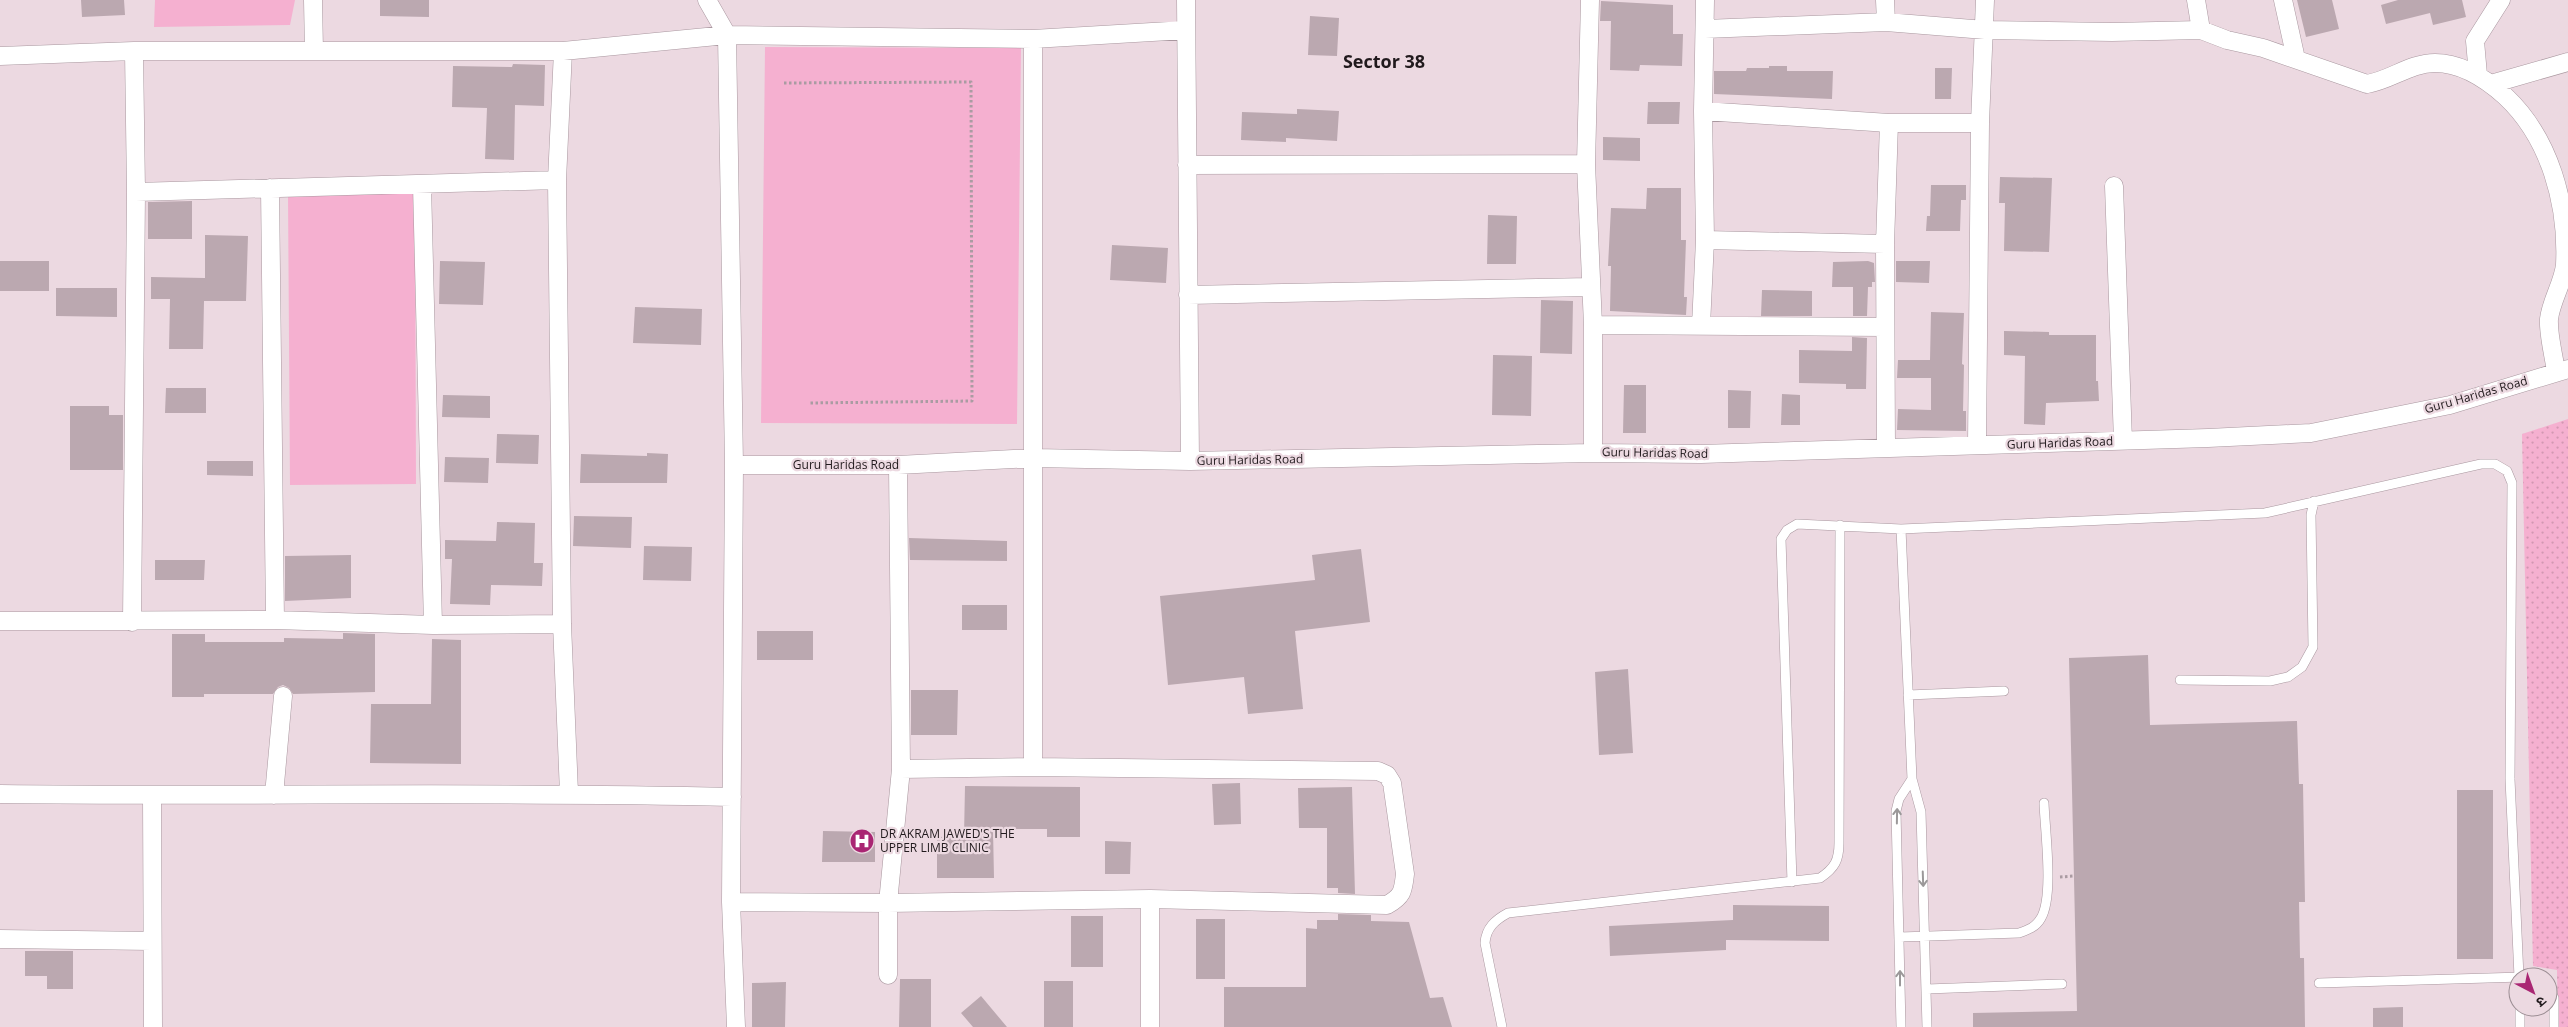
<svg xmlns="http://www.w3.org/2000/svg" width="2568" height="1027" viewBox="0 0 2568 1027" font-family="'Open Sans','Noto Sans Devanagari',sans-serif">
  <defs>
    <pattern id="grass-dots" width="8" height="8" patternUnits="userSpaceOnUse" patternTransform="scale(1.25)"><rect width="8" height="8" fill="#f5b0d0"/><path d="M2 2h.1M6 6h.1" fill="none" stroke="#d297b2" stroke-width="1.8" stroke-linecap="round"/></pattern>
  </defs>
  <rect width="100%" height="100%" fill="#ecd9e1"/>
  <path fill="url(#grass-dots)" d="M2568,419V1027H2558L2557,970L2533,966L2522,434Z"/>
  <path fill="#f5b0d0" d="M155,0H295L290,25L154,27Z
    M765,47L1021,48L1017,424L761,423Z
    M415,193L416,484L290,485L288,194Z"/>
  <path fill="#bba8b0" d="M81,0H124L125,15L82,17Z
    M380,0H429V17L380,16Z
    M2297,0H2332L2339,29L2306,37Z
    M2398,0H2462L2466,17L2433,25L2430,13L2386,24L2381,5Z
    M1601,1L1673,5V34H1683L1682,66L1640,65L1639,71L1610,70L1611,21H1600Z
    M1310,16L1339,18L1337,56L1308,55Z
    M513,64L545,65L544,106L515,105L514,160L485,159L487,108L452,107L453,66L512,67Z
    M1769,66H1787V71H1833L1832,99L1714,94V71H1746L1747,68H1769Z
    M1935,68H1952L1951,99H1935Z
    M1648,102H1680L1679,124H1647Z
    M1297,109L1339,111L1337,141L1286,138V142L1241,140L1242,112L1297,114Z
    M1603,137L1640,138V161L1603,160Z
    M2000,177L2052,178L2049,252L2004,251L2005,203H1999Z
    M1931,185H1966V200H1961L1960,231H1926L1927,216H1930Z
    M1647,188H1681V240H1686L1684,297H1687L1686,315L1610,311L1611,266H1608L1611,208L1646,209Z
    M192,201V239H148V202Z
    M1488,215L1517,216L1516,264H1487Z
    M205,235L248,236L246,301H204L203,349H169L170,299H151V277L205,278Z
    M1112,245L1168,248L1166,283L1110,280Z
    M0,261H49V291H0Z
    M440,261L485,262L483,305L439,304Z
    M1868,261L1874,263L1875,282H1872V287H1868L1867,316H1853V287H1832L1833,262Z
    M1896,261H1930L1929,283L1896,282Z
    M56,288H117V317L56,316Z
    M1762,290L1812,291V316H1761Z
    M1541,300L1573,301L1572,354L1540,353Z
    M635,307L702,309L701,345L633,343Z
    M1931,312L1964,313L1962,364L1964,365L1963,411H1966V431L1897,430L1898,409L1931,410V378H1897L1898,360H1930Z
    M2004,331L2049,332V335H2096V381H2098L2099,401L2046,403L2045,425L2024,424L2025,356L2004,355Z
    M1852,337L1867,338L1866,389H1846V384L1799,383V350L1852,351Z
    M1493,355L1532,356L1531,416L1492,415Z
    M1624,385H1646V433H1623Z
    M166,388H206V413H165Z
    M1728,390L1751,391L1750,428H1728Z
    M1782,394L1800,395V425H1781Z
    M443,395L490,396V418L442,417Z
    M70,406H109V415H123V470H70Z
    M497,434L539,435L538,464L496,463Z
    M647,453L668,454L667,483H580L581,454L647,456Z
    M445,457L489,458L488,483L444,482Z
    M207,461H253V476L207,475Z
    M574,516L632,517L631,548L573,546Z
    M497,522L535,523L534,563H543L542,586L491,585L490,605L450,604L452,559H445V540L496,541Z
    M909,538L1007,541V561L910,560Z
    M644,546L692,547L691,581L643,580Z
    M1361,549L1370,622L1295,631L1303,709L1248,714L1244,677L1168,685L1160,596L1315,580L1312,555Z
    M351,555V598L285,601V556Z
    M155,560H205L204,580H155Z
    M962,605H1007V630H962Z
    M757,631H813V660H757Z
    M343,633L375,634V692L293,694L289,688L283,685L278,687L273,694H204V697H172V634H205V642H284V638L343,639Z
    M432,639L461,640V764L370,763L371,704H431Z
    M2148,655L2150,725L2297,721L2299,784H2303L2305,902H2299L2300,958H2304L2305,1027H1973V1013L2077,1011L2069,658Z
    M1628,669L1633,753L1599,755L1595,672Z
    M911,690H958L957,735H911Z
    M1240,783L1241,824L1214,825L1212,784Z
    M965,786L1080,787V837H1047V829H993L994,878H937V837L964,836Z
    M1352,787L1355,894L1338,893V888H1327V828H1299L1298,788Z
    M2457,790H2493V959H2457Z
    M823,831L875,832V862H822Z
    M1105,841L1131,842L1130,874H1105Z
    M1733,905L1829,906V941L1726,940V950L1610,956L1609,926L1733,920Z
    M1338,914L1371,915V921L1409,922L1430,998L1443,997L1452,1027H1224V987H1306V928L1317,929V920H1338Z
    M1071,916H1103V967H1071Z
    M1196,919H1225V979H1196Z
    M25,951H73V989H47V976H25Z
    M900,979H931V1027H899Z
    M1044,981H1073V1027H1044Z
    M786,982L785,1027H752V983Z
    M981,996L1007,1027H973L961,1013Z
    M2403,1007V1027H2373V1008Z"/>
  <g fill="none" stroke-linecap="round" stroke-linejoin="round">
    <defs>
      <path id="service" d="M1901,529L1912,779L1921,812L1927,1027
        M2180,680L2270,681L2288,677L2302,667L2313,647L2311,515L2314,501
        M1908,695L2004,691
        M1792,882L1781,539L1787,530L1797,524L1901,529L2265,513L2481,464H2495L2507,471L2512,483L2510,779L2519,977
        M1900,937L2019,933C2028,930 2036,927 2041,918C2054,896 2045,831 2044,803
        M2319,983L2522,977
        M2548,987L2554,998V1027
        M1927,989L2062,984
        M2520,1007V1027
        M1502,1027L1485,943C1486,928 1495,920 1508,913L1820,878C1835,868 1839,860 1839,843L1840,525
        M1901,1027L1896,811L1899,799L1912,779"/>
      <path id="minor" d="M313,0L314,51
        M707,0L727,35L734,465L731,902L736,1027
        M1186,0L1190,461
        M1590,0L1586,164L1593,325V453
        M1885,0L1886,22
        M2196,0L2201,30
        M2283,0L2296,59
        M1705,29L1886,22L1985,30L2112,32L2201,30L2227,40L2263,48L2367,84C2391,80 2410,63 2435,63C2462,63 2486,79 2505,96C2550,138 2568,204 2565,265C2563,283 2551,301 2549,319C2548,335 2554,356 2556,372
        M1033,39V767
        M563,51L557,180L562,624L569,793
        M0,56L134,51H563L727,35L1033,39L1186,30
        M2478,75L2475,41L2501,0
        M2491,84L2568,62
        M1703,111L1889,123H1980
        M1187,165L1586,164
        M422,185L433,625
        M2114,186L2123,441
        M270,188L275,620
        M136,192L557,180
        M1705,240L1885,244
        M1188,295L1590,287
        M1593,325L1885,327
        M1701,326L1705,240L1703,111L1705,0
        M1977,445L1980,123L1985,0
        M1886,447L1885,244L1889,123
        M734,465H898L1034,458L1190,461L1593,453L1701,454L2208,438L2311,433L2450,405L2568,369
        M0,621L275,620L433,625L562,624
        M132,622L136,192L134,51
        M0,794C244,797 488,791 732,797
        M274,795L283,696
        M152,796L153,1027
        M731,902L888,903L1150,899L1387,905C1403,896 1403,891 1405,874L1392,783L1387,775L1378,771L1033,767L901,769
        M0,939L152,941
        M888,975V903L901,769L898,465
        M1150,1027V899"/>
    </defs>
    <use href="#service" stroke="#a9979f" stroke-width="10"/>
    <use href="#minor" stroke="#a9979f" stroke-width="19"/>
    <path stroke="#aa9ba2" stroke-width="3" stroke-dasharray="2.5 2.5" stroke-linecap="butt" d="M784,83L971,82L972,401L810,403
      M2060,877L2074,876"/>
    <use href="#service" stroke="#fff" stroke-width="9"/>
    <use href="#minor" stroke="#fff" stroke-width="18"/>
  </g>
  <defs><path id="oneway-shaft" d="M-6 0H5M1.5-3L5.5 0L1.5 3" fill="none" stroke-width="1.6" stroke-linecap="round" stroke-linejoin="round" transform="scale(1.25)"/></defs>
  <g stroke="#9b9899">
    <use href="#oneway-shaft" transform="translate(1897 816) rotate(-89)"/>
    <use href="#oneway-shaft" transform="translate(1923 879) rotate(88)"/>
    <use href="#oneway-shaft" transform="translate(1900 978) rotate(-90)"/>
  </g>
  <defs>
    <symbol id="hospital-disc" viewBox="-11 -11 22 22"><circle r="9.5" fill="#a92673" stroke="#ecd9e1"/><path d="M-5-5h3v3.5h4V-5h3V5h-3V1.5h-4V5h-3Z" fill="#fff"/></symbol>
  </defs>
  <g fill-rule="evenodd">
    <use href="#hospital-disc" x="848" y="827" width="28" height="28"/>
  </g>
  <g text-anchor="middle" stroke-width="4.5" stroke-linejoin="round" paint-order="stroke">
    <g font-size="12" fill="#211a1d" stroke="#ecd9e1">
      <text transform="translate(2476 395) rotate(-16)" y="4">Guru Haridas Road</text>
      <text transform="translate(2060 443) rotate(-2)" y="4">Guru Haridas Road</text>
      <text transform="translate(1655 453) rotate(1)" y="4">Guru Haridas Road</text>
      <text transform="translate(1250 460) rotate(-1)" y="4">Guru Haridas Road</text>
      <text x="846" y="469">Guru Haridas Road</text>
    </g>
    <g font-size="12" fill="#211a1d" stroke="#ecd9e1" text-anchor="start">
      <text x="880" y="838">DR AKRAM JAWED'S THE<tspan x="880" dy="14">UPPER LIMB CLINIC</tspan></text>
    </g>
    <g font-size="18" font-weight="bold" fill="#211a1d" stroke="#ecd9e1">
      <text x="1384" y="68">Sector 38</text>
    </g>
  </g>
  <g transform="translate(2533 992) rotate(139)"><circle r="24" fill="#ecd9e1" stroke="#9b8d93"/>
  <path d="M0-4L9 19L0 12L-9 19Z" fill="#a92673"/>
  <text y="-8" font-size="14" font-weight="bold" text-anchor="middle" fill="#211a1d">उ</text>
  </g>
</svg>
